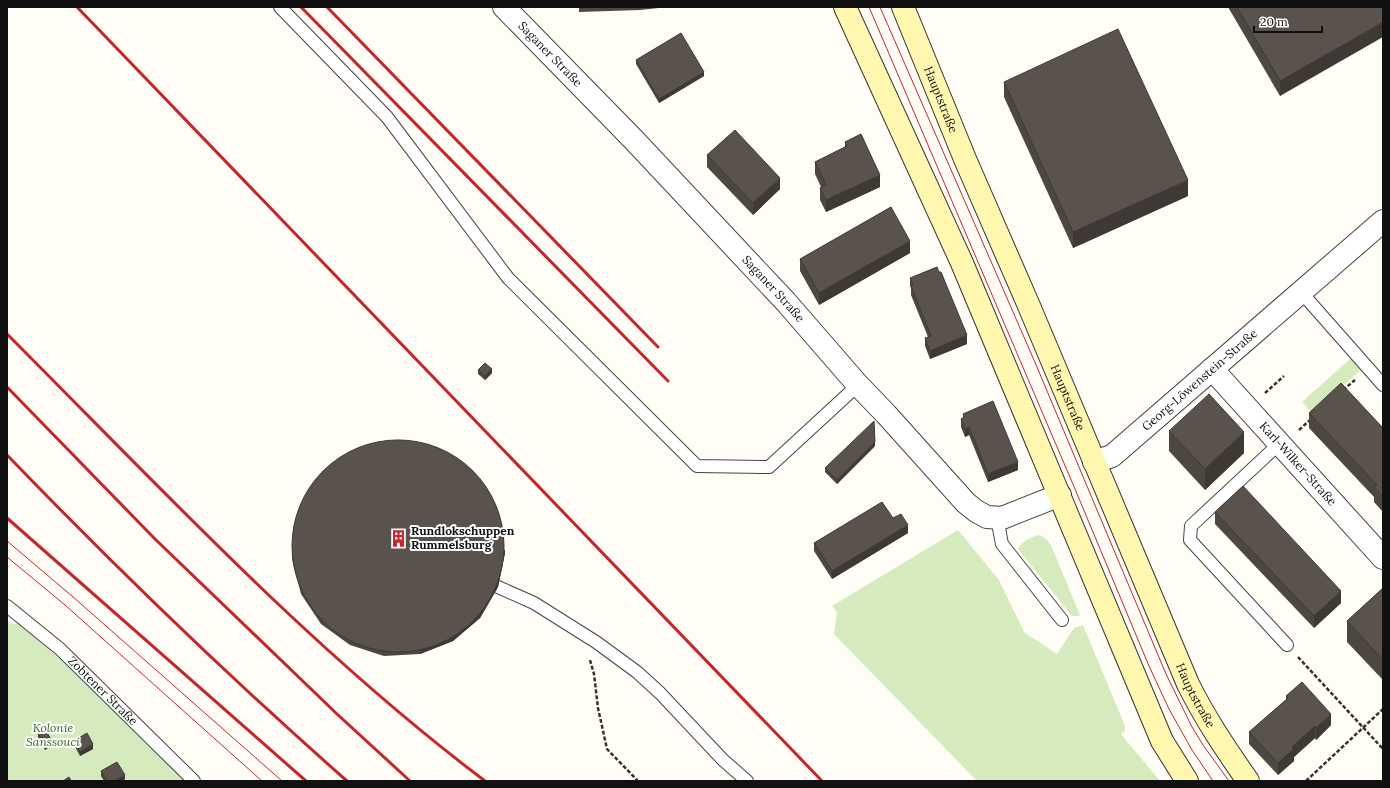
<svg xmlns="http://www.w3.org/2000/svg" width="1390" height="788" viewBox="0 0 1390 788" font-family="Lora,serif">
  <rect width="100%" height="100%" fill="#fffdf5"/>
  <path fill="#d5ebbd" d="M1351,358L1361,370L1312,413L1302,402Z
    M958,530L999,580L1024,632L1057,654L1074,628L1083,625L1125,726V731L1121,734L1160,781H977L834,634L837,612L832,606Z
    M1039,535C1044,536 1048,541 1051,545L1080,615L1079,616H1072L1018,549C1023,540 1029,538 1039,535Z
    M7,623L19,624L59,658L185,781H7Z"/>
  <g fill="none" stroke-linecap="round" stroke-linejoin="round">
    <defs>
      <g id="lane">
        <path d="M280,7L387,117L508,278L697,466L769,467L858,385"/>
        <path d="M1301,292L1383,385"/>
        <path d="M1280,443L1191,526L1190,540L1287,645"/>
        <path d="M997,518L1002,544L1062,620"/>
        <path d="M498,587L534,603L596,642L637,672L660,693L723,760L747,781"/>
        <path id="s1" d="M7,606L60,649L194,781"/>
      </g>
      <g id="street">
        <path id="s2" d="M504,7L634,140L786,302L858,385L886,414L966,503L976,511L987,517L1002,518L1060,495"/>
        <path id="s3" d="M1212,369L1383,558"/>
        <path id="s4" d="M1094,462L1112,456L1383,221"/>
      </g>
      <g id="secondary">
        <path d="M845,7L962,263L1162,741L1187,781"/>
        <path id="s5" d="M903,7L965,159L1029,306L1188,684C1206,720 1225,748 1248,781"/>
      </g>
    </defs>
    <use href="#lane" stroke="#444" stroke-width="14"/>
    <use href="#street" stroke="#444" stroke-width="24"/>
    <use href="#secondary" stroke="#333" stroke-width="24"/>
    <path stroke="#333" stroke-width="2.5" stroke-dasharray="4 2" stroke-linecap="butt" d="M1343,390L1355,380
      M1265,393L1284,376
      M1299,430L1311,419
      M1298,657L1383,749
      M590,660L594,674L598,708L607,749L638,781
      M1306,781L1383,709"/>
    <use href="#lane" stroke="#fff" stroke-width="12"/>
    <use href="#street" stroke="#fff" stroke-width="22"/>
    <use href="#secondary" stroke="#fff6b0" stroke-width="22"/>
    <path stroke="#c4262e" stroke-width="1" d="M869,7L1075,489L1149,666L1169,709L1192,750L1213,781
      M880,7L1034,360L1166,674L1192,727L1203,745L1229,781
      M7,541L72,596L282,781
      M7,557L65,605L262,781"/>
    <path stroke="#c4262e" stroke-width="3" d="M77,7L822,781
      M301,7L668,381
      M327,7L658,347
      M7,334C161,488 310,649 485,781
      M7,387L155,539L337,714L410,781
      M7,455C116,568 229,677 347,781
      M7,518L306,781"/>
  </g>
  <path fill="#4d4742" d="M579,7H668L640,10L579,12Z
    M1228,7H1383L1280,96Z
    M636,60L704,76L659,103L636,64Z
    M1004,82L1188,196L1073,248L1004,97Z
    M845,142L880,187L826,212L820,200V188L821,187L815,174V162L845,147Z
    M707,155L780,189L753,215L707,167Z
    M910,253L819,305L800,271V259Z
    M910,278L967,344L930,359L925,346V338L928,337L911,295V288L910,286Z
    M478,370L492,373L485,380L478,374Z
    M1309,413L1383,428V512L1374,502V497L1309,428Z
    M963,414L1018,470L988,482L969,435L965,437L961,427V419L963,418Z
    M1169,431L1244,453L1205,490L1169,451Z
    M875,446L837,484L825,472V468Z
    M1215,512L1341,603L1314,628L1215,524Z
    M893,518L908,533L832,579L814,551V543Z
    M505,553L498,587L480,618L453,641L420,654L384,656L350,645L321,624L301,594L292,559V555Z
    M1383,588L1382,679L1347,642V621Z
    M1286,696L1331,725L1316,740L1315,738L1294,757V761L1278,775L1249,744V732L1286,700Z
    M38,733L52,745L45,750L38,737Z
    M74,741L93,749L80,756L74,745Z
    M101,771L125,779L122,781H104L101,776Z"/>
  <path fill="#3f3936" d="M1383,22V37L1280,96V81Z
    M704,72V76L659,103V99Z
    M880,175V187L826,212V200Z
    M780,178V189L753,215V203Z
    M1188,180V196L1073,248V232Z
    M910,241V253L819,305V293Z
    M967,335V344L930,359V351Z
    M492,369V373L485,380V376Z
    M969,427V435L965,437V429Z
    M1244,432V453L1205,490V469Z
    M875,442V446L837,484V480Z
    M1018,462V470L988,482V474Z
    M908,525V533L832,579V571Z
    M505,549V553L498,587L480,618L453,641L420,654V650Z
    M1341,591V603L1314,628V616Z
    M1383,657V678L1382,679V659Z
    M1331,714V725L1316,740V728Z
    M1315,726V738L1294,757V761L1278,775V763L1292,747Z
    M52,741V745L45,750V746Z
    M93,744V749L80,756V752Z
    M125,775V779L122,781H114Z"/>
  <path fill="#5a524d" stroke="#3f3936" d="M1237,7H1383V22L1280,81Z
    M1118,29L1188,180L1073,232L1004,82Z
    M681,33L704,72L659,99L636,60Z
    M735,130L780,178L753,203L707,155Z
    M861,134L880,175L826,200L820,188L826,185L815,162L847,146L845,142Z
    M891,207L910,241L819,293L800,259Z
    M937,267L939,272H941L967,335L930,351L925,338L931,336L911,286L913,285L910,278Z
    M485,363L492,369L485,376L478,370Z
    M1341,383L1383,428V497L1374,487L1377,485L1309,413Z
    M1209,394L1244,432L1205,469L1169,431Z
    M993,401L1018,462L988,474L969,427L965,429L961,419L964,417L963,414Z
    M874,421L875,442L837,480L825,468Z
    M292 546a106 106 0 1 1 212 0a106 106 0 1 1-212 0Z
    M1243,486L1341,591L1314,616L1215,512Z
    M882,502L893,518L901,514L908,525L832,571L814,543Z
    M1383,588V657L1382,659L1347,621Z
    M1302,682L1331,714L1316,728L1315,726L1292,747L1294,749L1278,763L1249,732L1288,698L1286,696Z
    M45,729L52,741L45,746L38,733Z
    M87,733L93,744L80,752L74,741Z
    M117,762L125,775L114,781H107L101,771Z
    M69,777L71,781H63Z"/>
  <defs>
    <symbol id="building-bare" viewBox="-9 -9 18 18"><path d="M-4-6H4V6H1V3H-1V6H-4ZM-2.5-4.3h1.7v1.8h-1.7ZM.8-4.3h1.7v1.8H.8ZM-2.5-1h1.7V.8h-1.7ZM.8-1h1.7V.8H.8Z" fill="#c4262e" stroke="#fff" stroke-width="2.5" paint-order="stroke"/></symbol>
  </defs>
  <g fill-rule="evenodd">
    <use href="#building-bare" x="386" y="526" width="25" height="25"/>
  </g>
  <g text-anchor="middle" stroke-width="4" stroke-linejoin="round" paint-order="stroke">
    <g font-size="12" fill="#111" stroke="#fff">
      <text dy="4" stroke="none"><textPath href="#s2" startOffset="66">Saganer Straße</textPath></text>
      <text dy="4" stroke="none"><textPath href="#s5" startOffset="100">Hauptstraße</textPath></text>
      <text dy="4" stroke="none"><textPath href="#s2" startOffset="390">Saganer Straße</textPath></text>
      <text dy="4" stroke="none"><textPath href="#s4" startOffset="135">Georg-Löwenstein-Straße</textPath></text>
      <text dy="4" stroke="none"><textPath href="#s5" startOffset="424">Hauptstraße</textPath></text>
      <text dy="4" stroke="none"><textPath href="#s3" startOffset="128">Karl-Wilker-Straße</textPath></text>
      <text dy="4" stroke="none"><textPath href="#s1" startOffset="128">Zobtener Straße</textPath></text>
      <text dy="4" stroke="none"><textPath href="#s5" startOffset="748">Hauptstraße</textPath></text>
    </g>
    <g font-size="12" font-weight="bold" fill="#111" stroke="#fff" text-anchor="start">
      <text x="411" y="535">Rundlokschuppen<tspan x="411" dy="14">Rummelsburg</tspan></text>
    </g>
    <g font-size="12" font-style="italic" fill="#2f6b1f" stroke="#fff">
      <text x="53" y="732">Kolonie<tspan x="53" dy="14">Sanssouci</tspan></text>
    </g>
  </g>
  <rect width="1390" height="788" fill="none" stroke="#111111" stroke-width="16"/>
  <path d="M1254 26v6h68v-6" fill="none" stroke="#111111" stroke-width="2"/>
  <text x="1260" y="26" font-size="12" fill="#111111" stroke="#ffffff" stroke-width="3" paint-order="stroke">20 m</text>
</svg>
